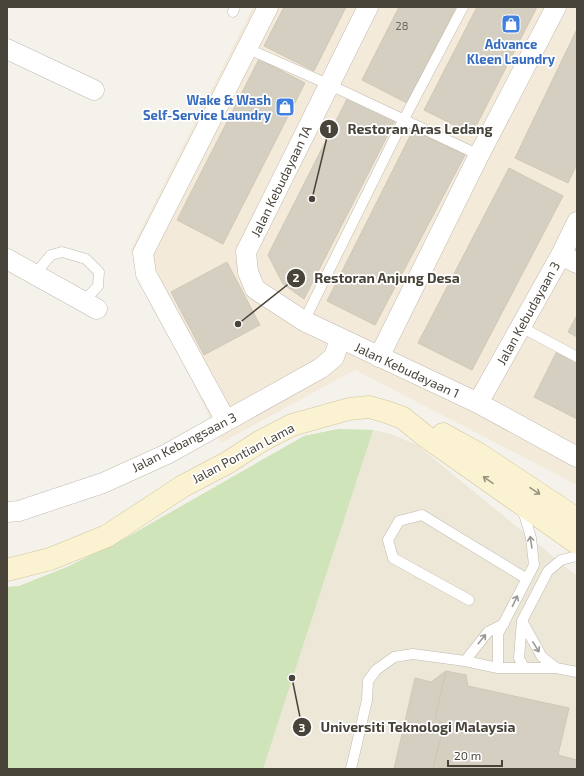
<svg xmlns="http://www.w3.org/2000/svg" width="584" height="776" viewBox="0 0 584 776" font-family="'Exo 2',sans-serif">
  <rect width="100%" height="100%" fill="#f5f2ec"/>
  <path fill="#f4eada" d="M253,7H577V485L355,370L221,443L131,249Z"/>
  <path fill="#ece7d7" d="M338,429L373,430L391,434L417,445L577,576V769H7V587L19,586L67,567L122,540L304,436Z"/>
  <path fill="#cfe5b9" d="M338,429L373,430L263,769H7V587L19,586L67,567L122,540L304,436Z"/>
  <path fill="#d5cfc2" stroke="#d0c7b6" d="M284,7H346L314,71L264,46Z
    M399,7H456L407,103L362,80Z
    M477,7H537L472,134L424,110Z
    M577,29V164L568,183L515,158Z
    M259,59L305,83L223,244L177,220Z
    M348,97L396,119L304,299L283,284L268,255Z
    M413,130L465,155L375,325L327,301Z
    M509,168L563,196L472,370L418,343Z
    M227,262L260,325L204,355L171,292Z
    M577,315V337L568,332Z
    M557,351L577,361V419L534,397Z
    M446,671L466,675L468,686L569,708L558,755L577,760V769H433L444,724L435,718Z
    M446,671L435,718L444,724L433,769H394L415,678L431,682Z"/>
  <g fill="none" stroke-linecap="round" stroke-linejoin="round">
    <defs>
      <path id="lane" d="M233,12L235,7
        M246,48L330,85L479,155
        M34,275L51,255L62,252L86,259L99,272L98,286L84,301
        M304,321L404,119L463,7
        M521,327L577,357
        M469,600L393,558L388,540L399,521L422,515L527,579
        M522,621L542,657L556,668
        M465,661L488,632L504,624
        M498,668V634L534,565L531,538L525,517L521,509
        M524,668L519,658L522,621L548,571L561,560L577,556
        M351,769L367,700L368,681L376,670L394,657L413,654L465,661L498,668H556L577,672"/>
      <path id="street" d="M368,7L246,252L248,272L255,289L304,321L478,403L577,457
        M7,49L94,90
        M561,255L577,263
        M7,259L97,309
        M379,357L479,155L556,7
        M478,403L561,255L577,222
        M226,421L146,274L143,253L268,7
        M7,512L19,511L103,483L167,454L321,368L334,357L340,339"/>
      <path id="secondary" d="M443,434L479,454L577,519
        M7,570L50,559L107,536L183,486L227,463L261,441L292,425L349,409L369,407L387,412L403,418L425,436L577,543"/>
    </defs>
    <use href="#lane" stroke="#c0baaf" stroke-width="11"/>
    <use href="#street" stroke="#c0baaf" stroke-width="21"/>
    <use href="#secondary" stroke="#d0c6a0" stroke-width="23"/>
    <use href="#lane" stroke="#fff" stroke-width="10"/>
    <use href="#street" stroke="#fff" stroke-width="20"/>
    <use href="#secondary" stroke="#faf2d0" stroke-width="22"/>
  </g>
  <defs><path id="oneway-shaft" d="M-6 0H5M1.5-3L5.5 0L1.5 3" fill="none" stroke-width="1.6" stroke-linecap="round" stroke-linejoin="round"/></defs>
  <g stroke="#99927e">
    <use href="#oneway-shaft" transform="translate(488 480) rotate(-145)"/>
    <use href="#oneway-shaft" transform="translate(535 491) rotate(34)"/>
  </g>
  <g stroke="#9b9893">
    <use href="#oneway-shaft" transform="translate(531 542) rotate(-99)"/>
    <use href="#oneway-shaft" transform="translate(515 601) rotate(-64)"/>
    <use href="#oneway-shaft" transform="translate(482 639) rotate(-51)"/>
    <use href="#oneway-shaft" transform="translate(536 647) rotate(58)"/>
  </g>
  <defs>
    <symbol id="shop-square" viewBox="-11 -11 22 22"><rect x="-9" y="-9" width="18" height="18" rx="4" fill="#3f7fe0" stroke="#fff"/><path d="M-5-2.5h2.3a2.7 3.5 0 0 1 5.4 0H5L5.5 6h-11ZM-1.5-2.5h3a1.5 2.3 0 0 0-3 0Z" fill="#fff"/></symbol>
  </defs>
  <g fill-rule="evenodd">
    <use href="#shop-square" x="500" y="13" width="22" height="22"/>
    <use href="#shop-square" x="274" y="96" width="22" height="22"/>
  </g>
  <g text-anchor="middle" stroke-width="3.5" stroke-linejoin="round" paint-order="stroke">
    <g font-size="11" fill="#6c675c">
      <text x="402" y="30">28</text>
    </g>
    <g font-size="13" font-weight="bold" fill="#366cbe" stroke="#fff">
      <text x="511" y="49">Advance<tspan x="511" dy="15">Kleen Laundry</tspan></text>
      <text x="271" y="105" text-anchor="end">Wake &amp; Wash<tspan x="271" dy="15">Self-Service Laundry</tspan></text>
    </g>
    <g font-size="13" fill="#49443a" stroke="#fff">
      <text transform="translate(281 181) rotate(-64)" y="5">Jalan Kebudayaan 1A</text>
      <text transform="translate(528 313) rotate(-61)" y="5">Jalan Kebudayaan 3</text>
      <text transform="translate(407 370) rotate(25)" y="5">Jalan Kebudayaan 1</text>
      <text transform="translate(184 442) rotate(-27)" y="5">Jalan Kebangsaan 3</text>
      <text transform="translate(243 453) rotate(-28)" y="5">Jalan Pontian Lama</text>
    </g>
  </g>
  <path fill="none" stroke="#49443a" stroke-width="1.5" d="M312 199L329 129M238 324L296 278M292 678L302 727"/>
  <g fill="#49443a" stroke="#fff" stroke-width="1.5">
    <circle cx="312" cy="199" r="4"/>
    <circle cx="238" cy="324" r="4"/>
    <circle cx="292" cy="678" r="4"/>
    <circle cx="329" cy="129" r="10"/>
    <circle cx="296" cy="278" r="10"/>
    <circle cx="302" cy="727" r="10"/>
  </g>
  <g font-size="12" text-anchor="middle" font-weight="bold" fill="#fff">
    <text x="329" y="133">1</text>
    <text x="296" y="282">2</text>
    <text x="302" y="732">3</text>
  </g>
  <g font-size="14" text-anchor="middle" font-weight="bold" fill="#49443a" stroke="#fff" stroke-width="3.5" stroke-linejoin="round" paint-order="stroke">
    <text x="420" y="134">Restoran Aras Ledang</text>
    <text x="387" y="283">Restoran Anjung Desa</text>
    <text x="418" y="732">Universiti Teknologi Malaysia</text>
  </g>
  <rect width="584" height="776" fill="none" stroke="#49443a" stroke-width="16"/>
  <path d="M448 760v6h54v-6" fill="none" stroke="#49443a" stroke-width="2"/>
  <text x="454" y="760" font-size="12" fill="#49443a" stroke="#ffffff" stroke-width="3" paint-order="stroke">20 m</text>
</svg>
